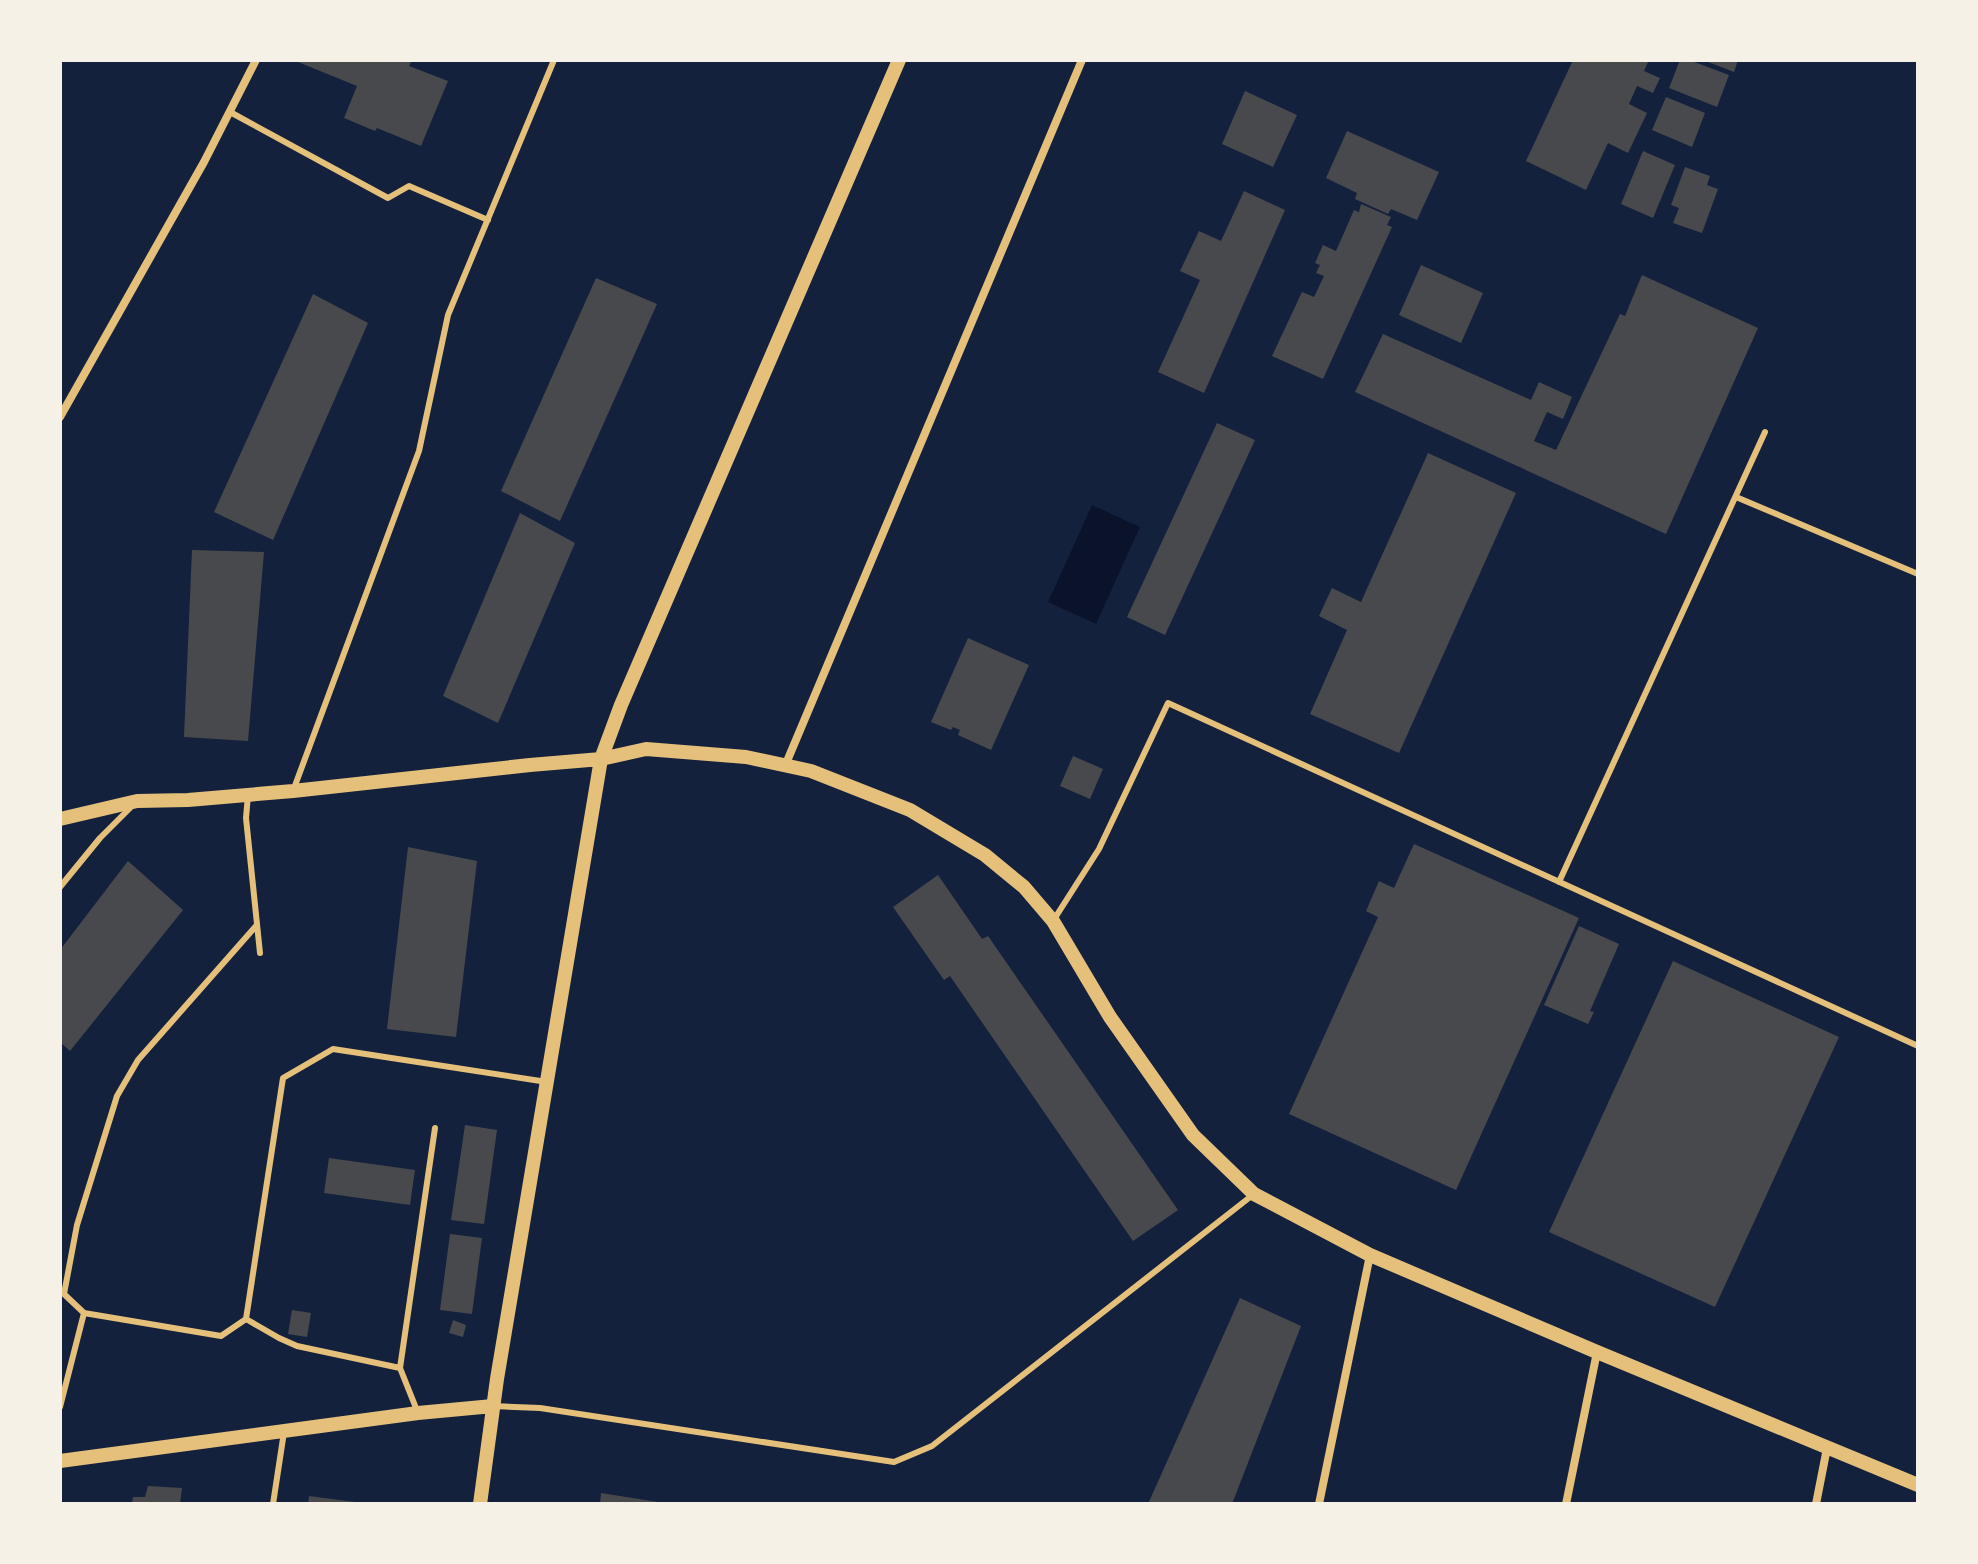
<svg xmlns="http://www.w3.org/2000/svg" width="1978" height="1564" viewBox="0 0 1978 1564" font-family="Manrope,sans-serif">
  <rect width="100%" height="100%" fill="#14213d"/>
  <path fill="#0b132b" d="M1092,505L1140,527L1096,624L1048,602Z"/>
  <path fill="#48494c" d="M293,60H412L409,66L448,81L421,146L377,128L375,131L344,118L357,86Z
    M1573,60H1649L1644,71L1660,78L1653,93L1637,86L1629,104L1647,113L1628,153L1608,143L1586,190L1526,161Z
    M1680,60H1689L1729,75L1717,107L1669,88Z
    M1703,60H1738L1734,72Z
    M1245,91L1297,115L1273,167L1222,144Z
    M1666,97L1705,113L1692,147L1652,130Z
    M1347,131L1439,172L1417,220L1391,209L1388,214L1355,199L1357,193L1326,178Z
    M1643,151L1675,165L1653,218L1621,204Z
    M1685,167L1710,176L1707,185L1718,189L1702,233L1673,223L1679,208L1671,205Z
    M1244,191L1285,210L1204,393L1158,372L1200,280L1180,271L1199,231L1221,241Z
    M1361,204L1391,217L1387,225L1392,227L1323,379L1272,356L1302,292L1314,297L1324,276L1316,273L1320,265L1315,263L1323,245L1336,251L1354,210L1359,212Z
    M1421,265L1483,293L1461,343L1399,315Z
    M1642,275L1758,328L1666,534L1355,392L1383,334L1531,400L1539,382L1572,397L1563,419L1547,412L1534,441L1556,450L1620,314L1625,316Z
    M596,278L657,304L560,521L501,491Z
    M313,294L368,323L273,540L214,512Z
    M1217,423L1255,440L1165,635L1127,617Z
    M1428,453L1516,493L1399,753L1310,714L1347,630L1319,616L1332,588L1361,602Z
    M520,513L575,543L498,723L443,696Z
    M192,550L264,552L248,741L184,737Z
    M968,638L1029,665L991,750L958,735L960,730L953,727L951,730L931,722Z
    M1073,756L1103,769L1090,799L1060,786Z
    M1414,844L1579,918L1456,1190L1289,1114L1378,917L1366,911L1379,881L1394,888Z
    M408,847L477,861L456,1037L387,1029Z
    M128,861L183,910L70,1051L60,1042V950Z
    M938,875L982,939L988,936L1178,1210L1133,1241L950,976L944,980L893,907Z
    M1579,926L1619,944L1590,1011L1594,1012L1588,1024L1544,1005Z
    M1673,961L1839,1037L1715,1307L1549,1232Z
    M465,1125L497,1130L484,1224L451,1220Z
    M329,1158L415,1170L410,1205L324,1193Z
    M450,1234L482,1238L472,1314L440,1310Z
    M1240,1298L1301,1326L1232,1504H1148Z
    M292,1310L311,1313L307,1337L288,1334Z
    M453,1320L466,1325L463,1337L449,1333Z
    M148,1486L182,1488L180,1504H132L133,1497H145Z
    M601,1493L658,1502V1504H600Z
    M309,1496L355,1502V1504H308Z"/>
  <g fill="none" stroke-linecap="round" stroke-linejoin="round">
    <path stroke="#e5c07b" stroke-width="6" d="M230,112L388,198L409,186L488,220
      M1736,497L1918,574
      M293,791L419,451L448,315L554,60
      M248,795L246,818L260,953
      M1559,882L1765,432
      M60,887L100,838L132,806
      M1053,921L1099,849L1168,703L1918,1046
      M256,926L138,1060L117,1096L77,1225L64,1294L84,1313L221,1336L246,1319L283,1078L333,1049L547,1082
      M246,1319L279,1338L297,1346L400,1368
      M493,1406L540,1408L894,1462L932,1446L1254,1194
      M60,1407L84,1313
      M418,1413L400,1368L435,1128
      M273,1504L284,1432"/>
    <path stroke="#e5c07b" stroke-width="8" d="M60,417L204,162L256,60
      M785,766L1082,60
      M1319,1504L1370,1255
      M1566,1504L1597,1352
      M1816,1504L1827,1448"/>
    <path stroke="#e5c07b" stroke-width="14" d="M60,819L137,801L188,800L293,791L530,765L601,759L646,749L746,757L811,771L910,810L985,855L1024,887L1053,921L1110,1017L1193,1135L1254,1194L1370,1255L1597,1352L1918,1485
      M60,1461L418,1413L493,1406
      M480,1504L497,1379L601,759L621,705L899,60"/>
  </g>
  <rect width="1978" height="1564" fill="none" stroke="#f6f1e7" stroke-width="124"/>
</svg>
